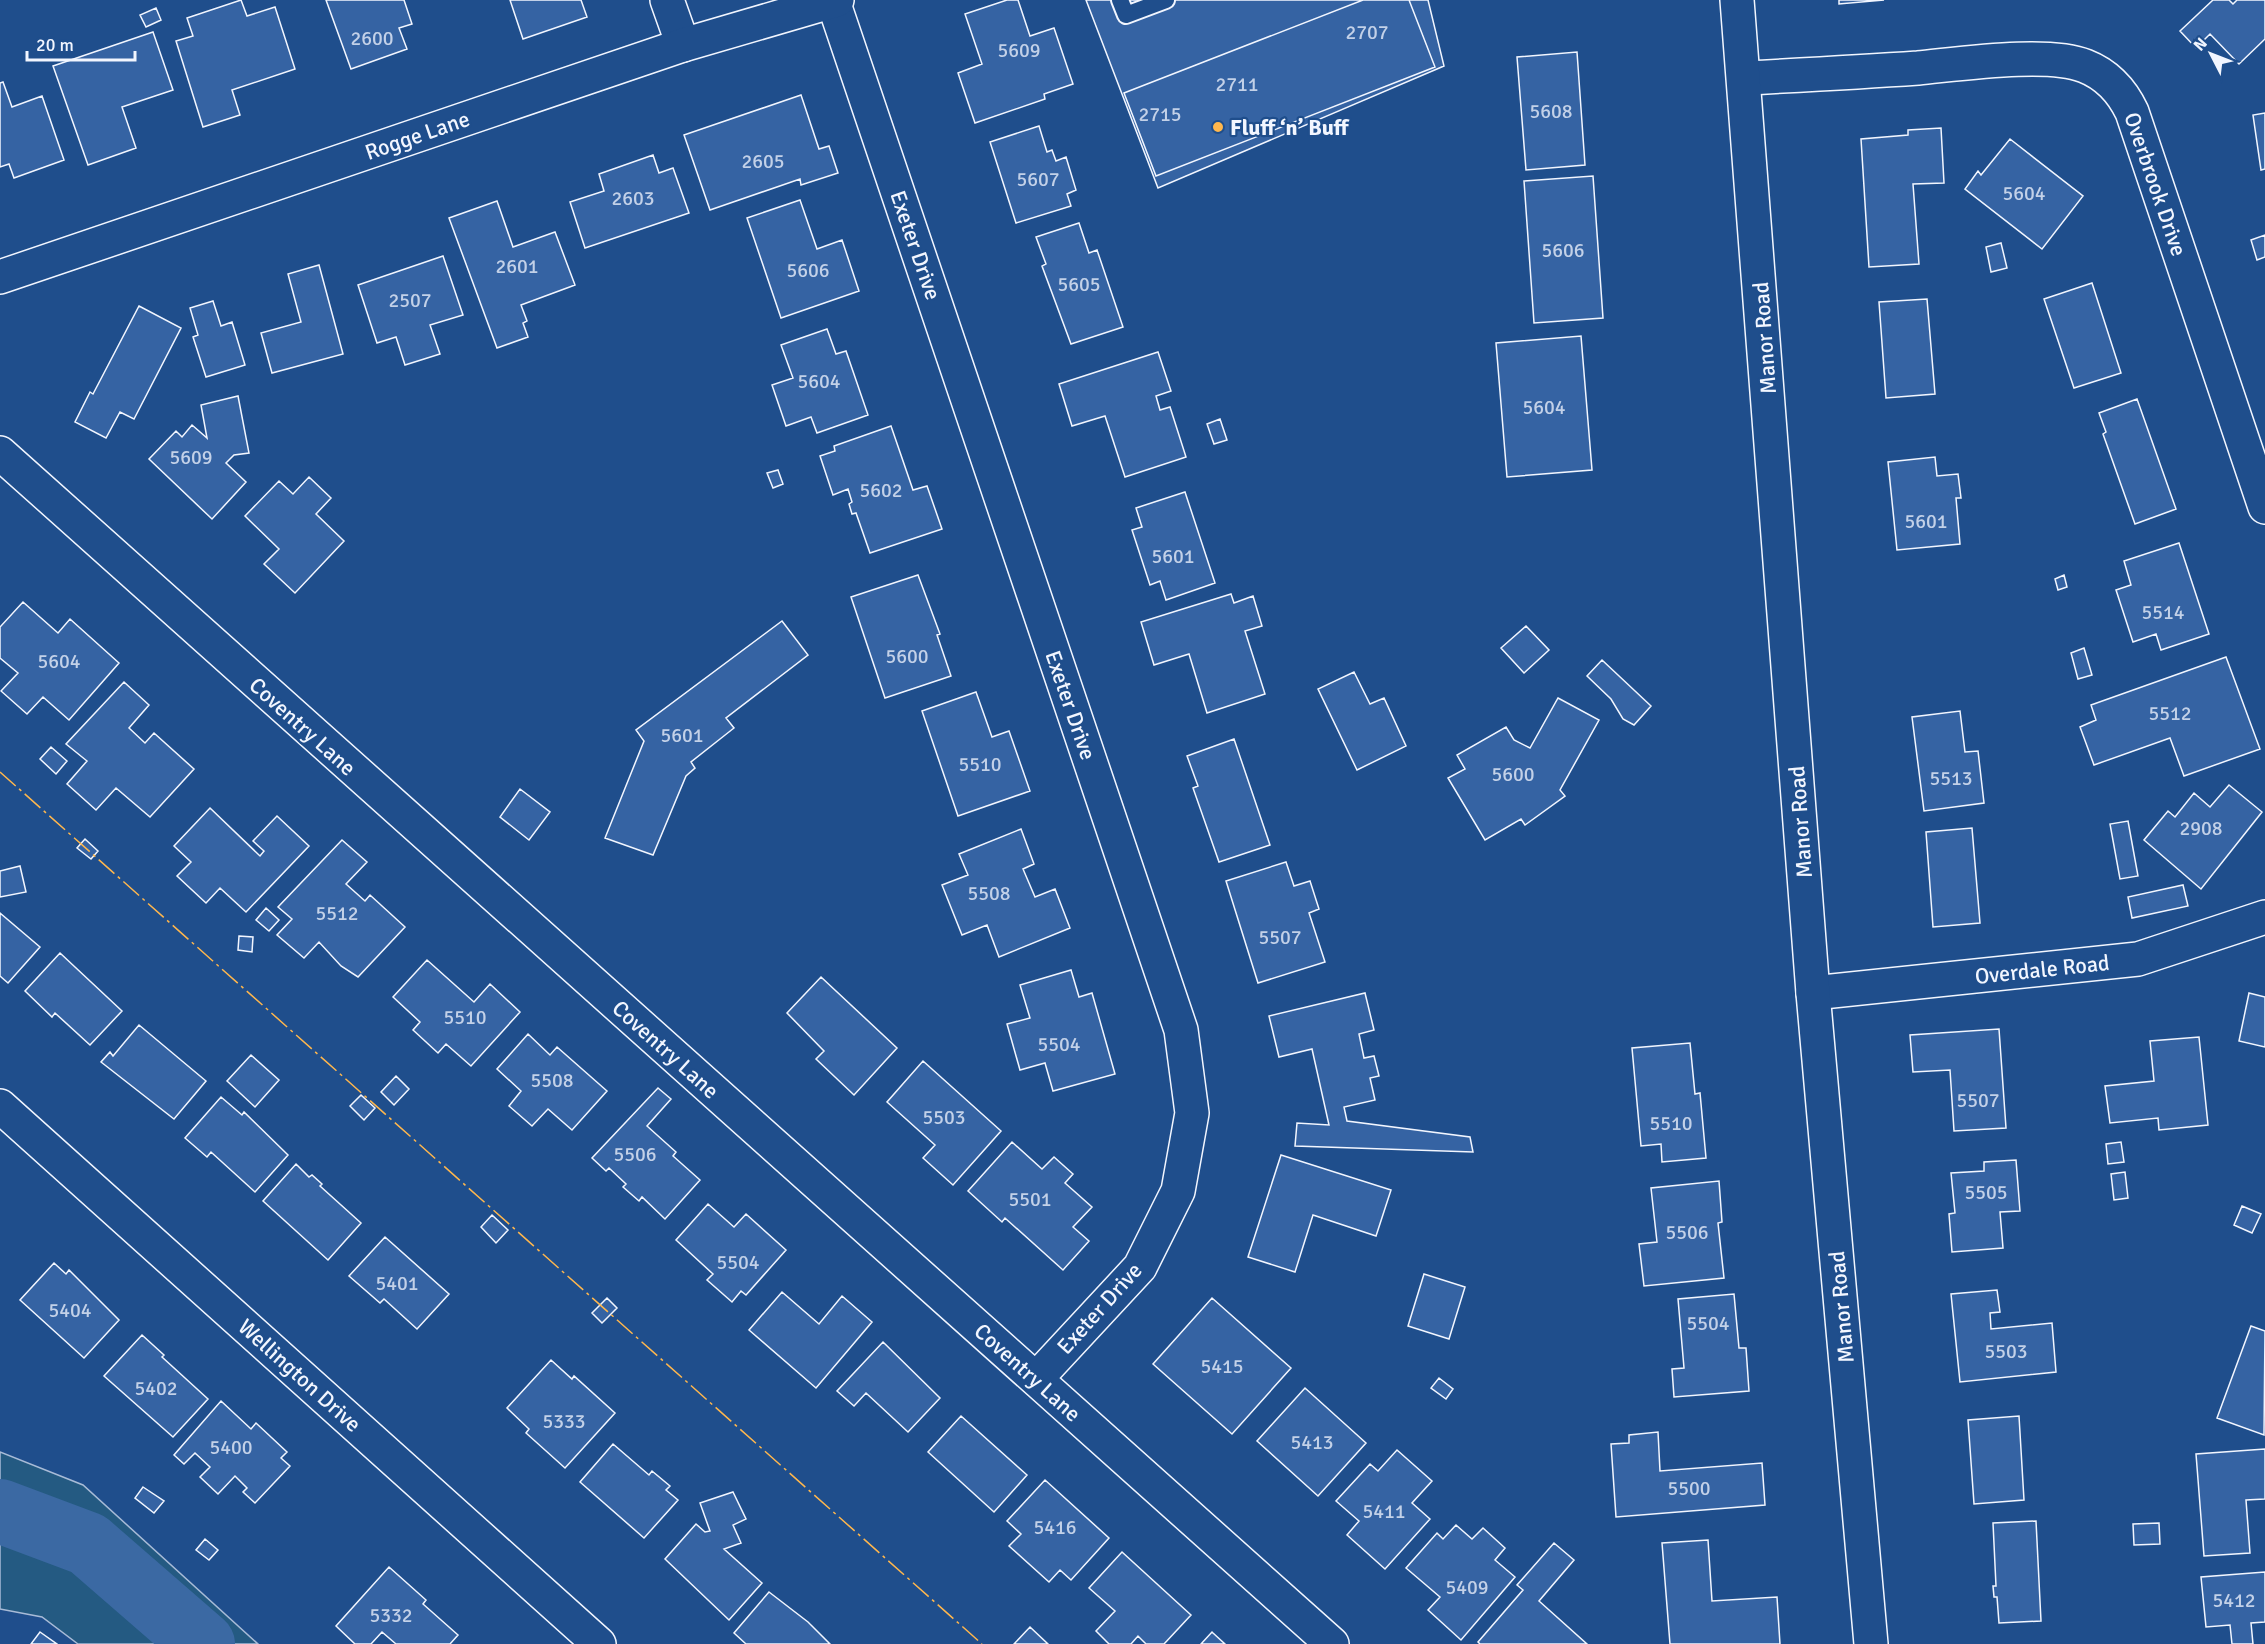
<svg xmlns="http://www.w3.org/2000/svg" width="2265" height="1644" viewBox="0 0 2265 1644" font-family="Signika,sans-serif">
  <rect width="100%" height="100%" fill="#1f4e8c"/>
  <path fill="#245a82" stroke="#a8bbd7" stroke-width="1.5" d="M0,1452L83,1485L258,1644H78L42,1617L0,1609Z"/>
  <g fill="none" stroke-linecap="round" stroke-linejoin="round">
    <path stroke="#3b69a3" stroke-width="64" d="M0,1511L88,1544L203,1644"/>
  </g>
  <path fill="#3563a3" stroke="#f2f6ff" stroke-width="1.5" d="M241,0L247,16L275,7L295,69L232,90L240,115L203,127L176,41L193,36L187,18Z
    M326,0H404L412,24L399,28L407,49L351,69Z
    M510,0H581L587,17L523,39Z
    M1007,0H1018L1030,36L1054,28L1073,84L1044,94L1045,99L975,123L958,73L982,64L965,14Z
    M1086,0H1428L1444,66L1158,188Z
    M1363,0H1409L1435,67L1156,176L1124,93Z
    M1839,0H1884L1839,4Z
    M2213,0H2229L2233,4L2237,0H2265V39L2239,64L2210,34L2196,48L2180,31Z
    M156,8L161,20L146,27L140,15Z
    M153,32L173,90L122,107L136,148L88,165L53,66Z
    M1577,52L1585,165L1526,170L1517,57Z
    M3,82L12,107L42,96L64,160L14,178L9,164L0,167V83Z
    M801,95L819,149L829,146L838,173L801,185L800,179L710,210L684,135Z
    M2265,113V169L2261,170L2253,115Z
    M1039,126L1047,152L1052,150L1056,161L1066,157L1076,190L1067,194L1071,206L1016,223L990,142Z
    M1941,128L1944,183L1913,184L1919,264L1869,267L1861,139L1908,135V130Z
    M2010,139L2083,196L2042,249L1965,189L1978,171L1981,175Z
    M653,155L659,173L673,168L689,213L585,248L570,202L604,191L599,174Z
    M1593,176L1603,318L1534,323L1524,181Z
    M800,200L817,249L842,240L859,291L781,318L747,218Z
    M497,201L513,247L555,232L575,285L521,305L527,321L523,323L528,337L497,348L449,218Z
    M1079,223L1089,253L1097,250L1123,327L1071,344L1042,266L1046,264L1036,237Z
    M2265,235V257L2257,260L2251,240Z
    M2001,243L2007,268L1991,272L1986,247Z
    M443,256L463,315L430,325L440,354L405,365L396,337L377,343L358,285Z
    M319,265L343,354L272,373L261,333L301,322L288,274Z
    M2092,283L2121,373L2074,388L2044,299Z
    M1927,299L1935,394L1886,398L1879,302Z
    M213,301L221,326L232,322L245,365L206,377L193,337L198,335L190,308Z
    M139,306L181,328L134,419L120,412L106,438L75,422L90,392L93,394Z
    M827,329L836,354L846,351L868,415L817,433L811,417L786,426L772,385L793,378L781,345Z
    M1581,336L1592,470L1507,477L1496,343Z
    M1158,352L1171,391L1156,396L1160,410L1170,407L1186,457L1125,477L1105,416L1072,426L1059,384Z
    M238,396L249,453L234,455L226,463L246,482L212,519L149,459L176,431L182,437L192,425L207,438L201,405Z
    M2137,399L2176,509L2135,524L2103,434L2106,432L2099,413Z
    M1220,419L1227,440L1214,444L1207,424Z
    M891,426L913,490L927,486L942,529L870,553L856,513L852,514L849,504L852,502L848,489L833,495L820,456L835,451L834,446Z
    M1935,457L1937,476L1958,474L1961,498H1956L1960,544L1897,550L1888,462Z
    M778,470L783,484L773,488L767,473Z
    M309,477L331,498L316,514L344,541L295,593L264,564L279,549L245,516L279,481L293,494Z
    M1185,492L1215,583L1166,600L1160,581L1150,585L1132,530L1142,527L1136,508Z
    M2179,543L2209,634L2161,650L2156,634L2133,642L2116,590L2131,585L2124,561Z
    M918,575L940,634L937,635L951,676L885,698L851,597Z
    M2064,575L2067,587L2058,590L2055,579Z
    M1231,594L1234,603L1253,596L1262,626L1245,631L1265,694L1207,713L1189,654L1154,665L1141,622Z
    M23,602L58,633L70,619L119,663L69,720L43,697L27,714L1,691L18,673L0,658V627Z
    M782,621L808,655L726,718L734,728L691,762L695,768L686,776L653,855L605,838L644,741L636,730Z
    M1526,626L1549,650L1524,673L1501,648Z
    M2084,648L2092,675L2078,679L2071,653Z
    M2226,657L2260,749L2184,776L2170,738L2094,765L2080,727L2096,720L2091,705Z
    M1602,660L1651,706L1634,725L1623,719L1611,699L1587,676Z
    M1354,672L1370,704L1384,698L1406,746L1357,770L1318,689Z
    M124,682L149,705L129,728L145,743L154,733L194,769L150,817L116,788L96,810L67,784L87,761L66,744Z
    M976,692L992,737L1009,731L1030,791L958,816L922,711Z
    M1558,698L1599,720L1560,790L1565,796L1525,825L1521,819L1485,840L1448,778L1465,769L1457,755L1506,727L1514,740L1530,748Z
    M1960,711L1965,752L1978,751L1984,803L1924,811L1912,717Z
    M1234,739L1270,845L1219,862L1193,788L1198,786L1187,756Z
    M51,747L67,761L56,774L40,759Z
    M2229,785L2262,812L2201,889L2144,840L2168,811L2175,817L2194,793L2210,807Z
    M520,789L550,812L529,840L500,817Z
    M210,808L260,856L264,851L253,841L277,816L309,846L246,912L220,888L206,903L177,876L191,862L174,846Z
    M2128,821L2138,876L2120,879L2110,824Z
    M1972,828L1980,923L1933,927L1926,832Z
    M1021,829L1034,864L1023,869L1035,897L1055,889L1070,928L999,957L987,925L962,935L942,885L968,875L959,854Z
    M85,839L98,851L91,859L77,848Z
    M342,840L367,862L346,884L365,901L370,895L405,927L358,977L341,966L319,942L304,958L277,935L292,919L278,907Z
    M1286,862L1294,886L1310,881L1319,909L1309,913L1325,962L1258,983L1226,881Z
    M20,866L26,892L0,897V871Z
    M2183,885L2188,906L2132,918L2128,897Z
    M266,908L279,920L269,931L256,920Z
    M0,913L40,947L8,983L0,976Z
    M239,936L253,937L252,952L238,950Z
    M60,953L122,1011L90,1045L55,1013L52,1017L25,991Z
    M427,960L474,1002L490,984L520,1012L471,1066L446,1044L438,1053L413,1030L420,1022L393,997Z
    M1071,970L1079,997L1092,993L1115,1074L1053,1091L1045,1063L1020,1070L1007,1024L1030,1018L1020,985Z
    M821,977L897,1048L854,1095L816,1059L824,1051L787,1013Z
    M1365,993L1374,1030L1359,1034L1364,1058L1374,1056L1379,1076L1370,1078L1375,1100L1344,1107L1347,1121L1470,1137L1473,1152L1295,1146L1297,1123L1329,1125L1312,1049L1279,1057L1269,1016Z
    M2249,993L2265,997V1047L2239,1041Z
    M139,1025L206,1081L174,1119L101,1062L110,1052L113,1056Z
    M1999,1029L2006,1128L1954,1131L1950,1070L1913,1072L1910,1035Z
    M528,1034L550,1055L557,1047L607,1091L572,1130L548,1109L532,1126L509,1106L521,1091L497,1069Z
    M2199,1037L2208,1125L2159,1130L2158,1118L2110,1123L2105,1086L2154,1081L2150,1041Z
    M1690,1043L1695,1094L1700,1093L1706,1158L1662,1162L1661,1144L1641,1146L1632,1048Z
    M251,1055L279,1080L255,1107L227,1081Z
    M923,1061L1001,1131L953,1185L923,1158L935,1145L887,1102Z
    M396,1076L409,1089L394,1105L381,1092Z
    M658,1088L671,1099L647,1126L676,1152L673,1156L700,1180L665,1219L642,1197L639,1201L623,1187L626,1184L609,1168L606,1171L592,1158Z
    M361,1095L375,1108L364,1120L350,1106Z
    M221,1097L242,1115L244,1112L288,1155L255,1192L211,1152L207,1157L185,1138Z
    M1012,1142L1042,1169L1054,1157L1073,1174L1065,1183L1092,1207L1073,1227L1089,1241L1063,1270L1005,1218L1002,1222L968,1191Z
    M2121,1142L2124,1162L2108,1164L2106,1144Z
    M1281,1155L1391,1190L1376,1236L1313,1215L1295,1272L1248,1257Z
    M2016,1160L2020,1211L2000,1212L2003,1248L1952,1252L1949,1214L1955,1213L1951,1173L1984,1171V1162Z
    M296,1164L309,1177L312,1175L322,1184L320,1186L361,1223L328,1260L263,1201Z
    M2125,1172L2128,1198L2114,1200L2111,1174Z
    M1719,1181L1722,1222L1718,1223L1724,1278L1644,1286L1639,1244L1657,1242L1651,1188Z
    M708,1204L734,1227L746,1214L786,1250L746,1295L741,1291L732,1302L707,1280L713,1274L676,1240Z
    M2242,1206L2261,1214L2252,1233L2234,1225Z
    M492,1215L508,1230L496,1243L481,1227Z
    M385,1237L449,1294L417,1329L384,1299L380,1303L349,1276Z
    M54,1263L66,1274L69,1270L119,1320L84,1358L20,1300Z
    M1424,1274L1465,1287L1449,1339L1408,1326Z
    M1997,1290L2000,1312L1990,1313L1991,1329L2052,1323L2056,1372L1960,1382L1951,1294Z
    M782,1292L819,1324L842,1296L872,1322L816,1388L749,1330Z
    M1734,1294L1739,1348H1746L1749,1391L1674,1397L1672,1369L1684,1368L1678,1299Z
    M607,1298L617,1308L602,1323L592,1313Z
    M1212,1298L1291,1368L1232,1434L1153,1364Z
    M2251,1326L2265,1331L2264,1435L2217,1418Z
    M142,1335L164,1355L162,1357L208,1399L173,1437L104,1376Z
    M883,1342L940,1398L908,1432L866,1393L854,1406L837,1391Z
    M551,1360L572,1379L574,1376L615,1413L565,1468L526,1433L529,1429L507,1408Z
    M1439,1378L1453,1389L1446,1399L1431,1388Z
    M1305,1388L1366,1443L1318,1496L1257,1441Z
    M221,1401L251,1429L256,1423L287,1452L281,1458L290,1466L255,1503L243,1492L247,1488L235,1476L218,1494L200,1477L210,1467L195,1453L184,1464L174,1455Z
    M961,1416L1027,1475L994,1512L928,1452Z
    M2019,1416L2024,1500L1974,1504L1968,1420Z
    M1658,1432L1660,1471L1762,1463L1765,1505L1616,1517L1611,1444L1629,1443V1435Z
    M613,1444L649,1475L652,1471L670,1486L666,1490L678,1500L644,1538L580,1482Z
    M2265,1449V1499L2246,1500L2250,1553L2204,1556L2196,1454Z
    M1397,1450L1432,1481L1412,1503L1430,1519L1385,1569L1347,1535L1359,1521L1336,1501L1370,1464L1378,1471Z
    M1045,1480L1109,1538L1071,1580L1060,1570L1049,1582L1009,1546L1021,1534L1007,1521Z
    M143,1487L164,1501L154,1513L135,1498Z
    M733,1492L746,1519L733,1525L741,1543L724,1549L762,1583L729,1620L665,1559L696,1524L705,1532L710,1531L700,1503Z
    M2036,1521L2041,1621L1999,1623L1997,1597H1994L1993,1586H1996L1993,1523Z
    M2159,1523L2160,1544L2134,1545L2133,1524Z
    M1456,1525L1472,1539L1483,1528L1505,1548L1495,1560L1515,1577L1461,1640L1428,1610L1440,1597L1406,1568L1437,1533L1443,1539Z
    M205,1539L218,1550L209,1560L196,1550Z
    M1708,1540L1712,1601L1777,1597L1780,1644H1670L1662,1543Z
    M1554,1543L1574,1560L1539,1601L1587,1644H1480L1478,1642L1523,1590L1517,1585Z
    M1122,1552L1191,1615L1164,1644H1146L1138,1636L1131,1644H1109L1096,1631L1115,1611L1089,1588Z
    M389,1567L426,1600L423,1604L458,1635L450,1644H396L382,1632L371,1644H355L336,1626Z
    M2265,1572V1622L2251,1623L2253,1644H2232L2230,1625L2206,1627L2201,1577Z
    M769,1592L808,1622L830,1644H746L734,1633Z
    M1030,1627L1048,1644H1014Z
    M40,1632L57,1644H31Z
    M1212,1632L1213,1633L1225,1644H1201Z"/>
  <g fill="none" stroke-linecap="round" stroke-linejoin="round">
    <defs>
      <path id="service" d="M1120,0L1126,15L1166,0"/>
      <path id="minor" d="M667,0L683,45
        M833,1L1181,1030L1192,1113L1178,1191L1140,1267L1036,1379
        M1745,78C1803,75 1860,72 1918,68C1960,64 2048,51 2085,66C2108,75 2122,91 2132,112L2265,507
        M0,453L1332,1644
        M1813,993L2138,959L2265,917
        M0,1106L599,1644"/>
      <path id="tertiary" d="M0,277L683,45L837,0"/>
      <path id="secondary" d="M1737,0L1813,993L1871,1644"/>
    </defs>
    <use href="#service" stroke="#f2f6ff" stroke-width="20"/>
    <use href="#minor" stroke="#f2f6ff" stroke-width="36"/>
    <use href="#tertiary" stroke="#f2f6ff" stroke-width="36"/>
    <use href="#secondary" stroke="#f2f6ff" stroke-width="36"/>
    <use href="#service" stroke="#1f4e8c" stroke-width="16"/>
    <use href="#minor" stroke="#1f4e8c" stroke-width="33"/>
    <use href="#tertiary" stroke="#1f4e8c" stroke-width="33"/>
    <use href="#secondary" stroke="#1f4e8c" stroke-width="33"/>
    <path stroke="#ffb74d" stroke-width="1.5" stroke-dasharray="21 4.5 3 4.5" stroke-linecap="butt" d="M0,772L982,1644"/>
  </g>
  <circle fill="#ffb74d" stroke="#1f4e8c" stroke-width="2" cx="1218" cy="127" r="6"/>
  <g text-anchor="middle" stroke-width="4.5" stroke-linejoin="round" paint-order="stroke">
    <g font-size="20" fill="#c3d1e8">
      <text x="1367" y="39">2707</text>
      <text x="372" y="45">2600</text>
      <text x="1019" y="57">5609</text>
      <text x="1237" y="91">2711</text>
      <text x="1551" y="118">5608</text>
      <text x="1160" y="121">2715</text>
      <text x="763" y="168">2605</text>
      <text x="1038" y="186">5607</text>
      <text x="2024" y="200">5604</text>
      <text x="633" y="205">2603</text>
      <text x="1563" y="257">5606</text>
      <text x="517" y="273">2601</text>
      <text x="808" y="277">5606</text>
      <text x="1079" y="291">5605</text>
      <text x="410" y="307">2507</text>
      <text x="819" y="388">5604</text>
      <text x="1544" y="414">5604</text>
      <text x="191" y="464">5609</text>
      <text x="881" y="497">5602</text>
      <text x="1926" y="528">5601</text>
      <text x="1173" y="563">5601</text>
      <text x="2163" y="619">5514</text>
      <text x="907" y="663">5600</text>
      <text x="59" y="668">5604</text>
      <text x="2170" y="720">5512</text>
      <text x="682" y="742">5601</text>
      <text x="980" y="771">5510</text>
      <text x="1513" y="781">5600</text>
      <text x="1951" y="785">5513</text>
      <text x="2201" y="835">2908</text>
      <text x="989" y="900">5508</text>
      <text x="337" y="920">5512</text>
      <text x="1280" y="944">5507</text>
      <text x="465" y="1024">5510</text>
      <text x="1059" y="1051">5504</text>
      <text x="552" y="1087">5508</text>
      <text x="1978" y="1107">5507</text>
      <text x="944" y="1124">5503</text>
      <text x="1671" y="1130">5510</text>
      <text x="635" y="1161">5506</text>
      <text x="1986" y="1199">5505</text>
      <text x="1030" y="1206">5501</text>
      <text x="1687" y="1239">5506</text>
      <text x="738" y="1269">5504</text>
      <text x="397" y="1290">5401</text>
      <text x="70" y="1317">5404</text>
      <text x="1708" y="1330">5504</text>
      <text x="2006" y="1358">5503</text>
      <text x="1222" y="1373">5415</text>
      <text x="156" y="1395">5402</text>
      <text x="564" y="1428">5333</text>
      <text x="1312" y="1449">5413</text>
      <text x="231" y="1454">5400</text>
      <text x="1689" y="1495">5500</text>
      <text x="1384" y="1518">5411</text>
      <text x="1055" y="1534">5416</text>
      <text x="1467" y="1594">5409</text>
      <text x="2234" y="1607">5412</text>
      <text x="391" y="1622">5332</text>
    </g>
    <g font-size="22" font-weight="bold" fill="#f2f6ff" stroke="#1f4e8c" text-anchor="start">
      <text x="1230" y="135">Fluff ‘n’ Buff</text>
    </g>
    <g font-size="22" fill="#f2f6ff" stroke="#1f4e8c">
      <text transform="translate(417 135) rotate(-19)" y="8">Rogge Lane</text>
      <text transform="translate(2156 184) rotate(71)" y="8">Overbrook Drive</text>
      <text transform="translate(916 245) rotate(71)" y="8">Exeter Drive</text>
      <text transform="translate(1764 338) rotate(-94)" y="8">Manor Road</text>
      <text transform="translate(1071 705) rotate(71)" y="8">Exeter Drive</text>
      <text transform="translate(303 726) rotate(42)" y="8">Coventry Lane</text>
      <text transform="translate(1800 822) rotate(-94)" y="8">Manor Road</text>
      <text transform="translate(2042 969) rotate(-6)" y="8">Overdale Road</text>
      <text transform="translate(666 1049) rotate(42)" y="8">Coventry Lane</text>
      <text transform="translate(1841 1307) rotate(-95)" y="8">Manor Road</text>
      <text transform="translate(1099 1308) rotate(-48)" y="8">Exeter Drive</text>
      <text transform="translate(1028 1372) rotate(42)" y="8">Coventry Lane</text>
      <text transform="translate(300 1375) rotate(42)" y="8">Wellington Drive</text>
    </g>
  </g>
  <g transform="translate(2211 54) rotate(312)" stroke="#1f4e8c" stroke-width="4.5" paint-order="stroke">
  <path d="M0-4.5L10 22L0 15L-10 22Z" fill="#f2f6ff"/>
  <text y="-9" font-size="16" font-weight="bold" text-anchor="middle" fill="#f2f6ff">N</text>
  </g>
  <path d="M27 51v9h108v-9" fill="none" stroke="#f2f6ff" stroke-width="3"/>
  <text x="36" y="51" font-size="18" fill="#f2f6ff" stroke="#1f4e8c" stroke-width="4.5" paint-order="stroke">20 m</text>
</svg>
